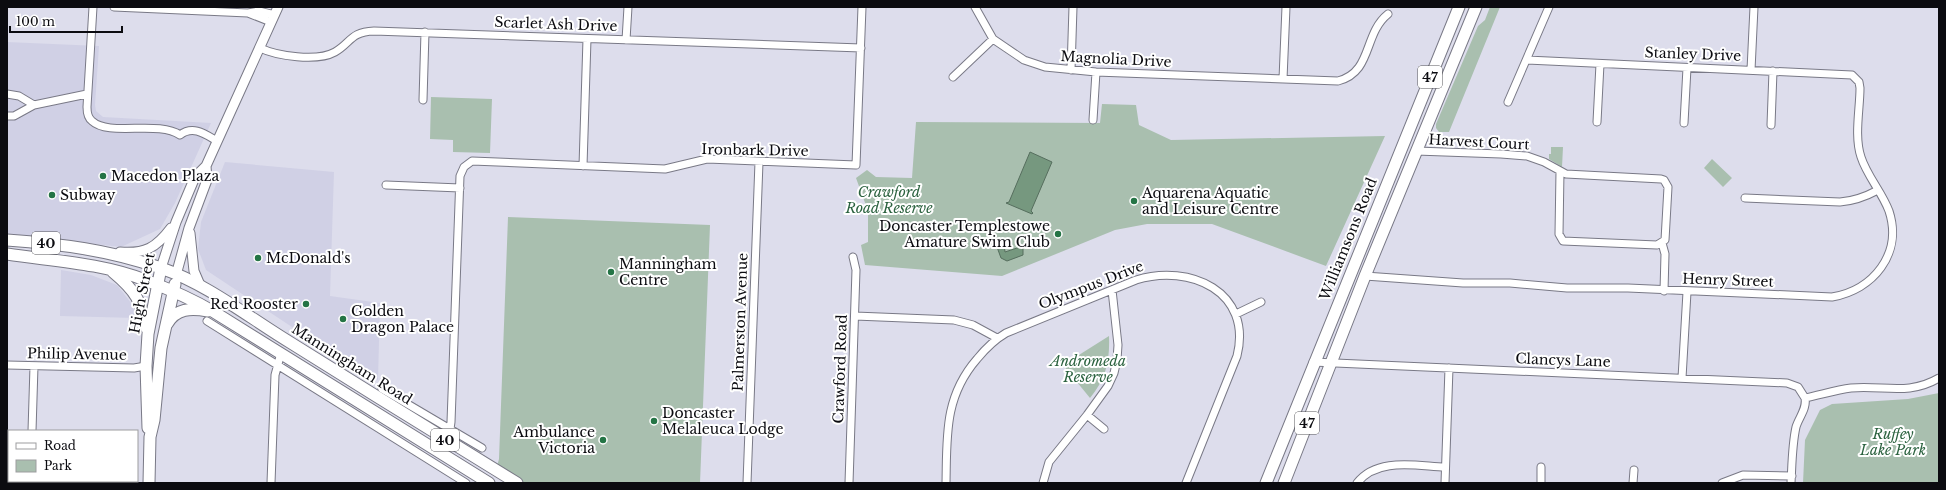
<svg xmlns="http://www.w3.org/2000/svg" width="1946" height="490" viewBox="0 0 1946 490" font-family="'Libre Baskerville',serif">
  <rect width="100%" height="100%" fill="#ddddec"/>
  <path fill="#d0d0e5" d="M7,42L99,46L95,105L96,111L103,117L211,123L175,203L160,229L121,247L7,234Z
    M225,162L334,172L330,296L380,303L378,380L298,331L206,270L198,249L201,222Z
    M61,270L91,275L117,285L135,308L136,318L60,316Z"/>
  <path fill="#a9bfaf" d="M1490,7H1500L1449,132H1439L1436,128V124L1478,26L1485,20Z
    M431,97L492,99L490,153L453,152V140L430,139Z
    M1102,104L1136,105L1139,125L1171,140L1385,136L1326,266L1212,224H1147L1115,230L1002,276L865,265L861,245L868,242V211L856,178L867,170L876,177L912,178L916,122L1100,123Z
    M1551,147H1563L1562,167L1549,159V154H1551Z
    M1712,159L1732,178L1723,187L1704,168Z
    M508,217L710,225L700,483H516L496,470L499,459Z
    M1109,336C1110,361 1106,379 1090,398L1063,365Z
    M1939,393V483H1803L1805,440L1820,410L1832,404L1908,399Z"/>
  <path fill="#76987f" stroke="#566e5e" d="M1030,152L1052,162L1031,211L1033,213L1032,214L1006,203L1009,202Z
    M1000,242L1004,244L1005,252L1023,246V255L1007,261L1001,258L997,247Z"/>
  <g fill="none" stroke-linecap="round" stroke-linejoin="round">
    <defs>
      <path id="street" d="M93,7L87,107C87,112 88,118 92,121C109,137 158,120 180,135C193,125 205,134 217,141
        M114,7L248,13L259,11L275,15
        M975,7L993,39L1024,60L1045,67L1096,72L1338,81C1373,72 1363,34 1388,14
        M248,13L271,22
        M626,40L628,7
        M260,48C277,56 317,62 335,52C351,43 350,32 374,31L861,48
        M1071,70L1073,7
        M1751,70L1754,7
        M953,77L993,39
        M1283,79L1286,7
        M7,94L19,96L34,105
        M423,100L425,32
        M1508,102L1549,7
        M7,116H14L34,105L87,94
        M1093,120L1096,72
        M1597,122L1600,64
        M1684,123L1687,68
        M1771,125L1773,71
        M1416,151L1501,154L1527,156L1544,162L1566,174L1661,179L1664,180L1668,187L1665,240L1657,245L1563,241L1559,234L1560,171
        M583,166L587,39
        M386,185L460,188
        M1745,198L1840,202C1854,201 1865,197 1878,190
        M1662,243L1665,254L1664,291
        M1365,276L1463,283H1510L1567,288H1628L1832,297C1873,290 1903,254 1889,211C1882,192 1867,176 1861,157C1854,136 1860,109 1860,88L1859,82L1852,75L1527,60
        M1236,314L1261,302
        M855,316L954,320L973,325L997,338
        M207,321L466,483
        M1313,362L1787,383L1798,387L1805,398
        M7,365L134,368L146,366
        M1682,378L1687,292
        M382,389L482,448
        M1087,415L1104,429
        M32,431L34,366
        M440,452L450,429L451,422L460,176L464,167L472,161L665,169L707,159L856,165L862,7
        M31,483V481
        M271,483L275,375L281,353
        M747,483L759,162
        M849,483L856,270L853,257
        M946,483C947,436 944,397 977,359C986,348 994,340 1006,333L1136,280C1190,263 1253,292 1237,356L1186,483
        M1043,483L1049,462L1087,415L1108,386L1114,373L1117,360L1118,345L1112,290
        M1357,483C1377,457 1416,466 1445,467
        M1445,483L1449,368
        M1541,483V467
        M1633,483L1634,470
        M1722,483L1743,475L1792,476
        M1791,483C1792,465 1792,445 1796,427C1799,417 1807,409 1805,398C1820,395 1836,390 1851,388C1884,385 1908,396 1939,378"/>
      <path id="secondary" d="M190,233L194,271L200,285
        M120,252C145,254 156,248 171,228
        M161,268L176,222L195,177L206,166L278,7
        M176,275L189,228L207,180L206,166"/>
      <path id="primary" d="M7,240C61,244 109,250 161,268C209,285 248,317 291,343C366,390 442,437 517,483
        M7,254C53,261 101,263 145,280C169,289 192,299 214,312L489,483
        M113,272C137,292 140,300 147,329
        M167,324C176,308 191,308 208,311
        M148,428L146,366L148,334L161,268
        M149,483L150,437L154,420L161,348L175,284
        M1266,483L1459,7
        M1284,483L1365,276L1476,7"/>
    </defs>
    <use href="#street" stroke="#797986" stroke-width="9"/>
    <use href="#secondary" stroke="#797986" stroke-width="11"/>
    <use href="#primary" stroke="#797986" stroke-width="13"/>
    <use href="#street" stroke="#fff" stroke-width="7"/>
    <use href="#secondary" stroke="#fff" stroke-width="9"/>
    <use href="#primary" stroke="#fff" stroke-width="11"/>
  </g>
  <g fill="#247445" stroke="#fff" stroke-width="1.5">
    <circle cx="103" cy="176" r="4"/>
    <circle cx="52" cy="195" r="4"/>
    <circle cx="1134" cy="201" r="4"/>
    <circle cx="1058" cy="234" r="4"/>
    <circle cx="258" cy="258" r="4"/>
    <circle cx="611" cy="272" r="4"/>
    <circle cx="306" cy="304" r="4"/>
    <circle cx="343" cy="319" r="4"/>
    <circle cx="654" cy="421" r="4"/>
    <circle cx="603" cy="440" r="4"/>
  </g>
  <g text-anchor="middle" stroke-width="4" stroke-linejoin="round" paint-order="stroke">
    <g fill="#fff" stroke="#545458" stroke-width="1">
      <rect x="1418" y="66" width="24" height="22" rx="3"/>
      <rect x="32" y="232" width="28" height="22" rx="3"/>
      <rect x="1295" y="412" width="24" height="22" rx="3"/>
      <rect x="431" y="429" width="28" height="22" rx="3"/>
    </g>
    <g font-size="13" font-weight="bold" fill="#0b0b10">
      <text x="1430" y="82">47</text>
      <text x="46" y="248">40</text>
      <text x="1307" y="428">47</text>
      <text x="445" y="445">40</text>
    </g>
    <g font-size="14" fill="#0b0b10" stroke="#fff">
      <text transform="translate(556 24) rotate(2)" y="5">Scarlet Ash Drive</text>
      <text transform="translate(1693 54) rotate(2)" y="5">Stanley Drive</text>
      <text transform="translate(1116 59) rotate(3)" y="5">Magnolia Drive</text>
      <text transform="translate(1479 142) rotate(3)" y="5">Harvest Court</text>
      <text transform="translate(755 150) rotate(1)" y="5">Ironbark Drive</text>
      <text transform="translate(1348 239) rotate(-68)" y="5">Williamsons Road</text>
      <text transform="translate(1728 280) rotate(2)" y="5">Henry Street</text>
      <text transform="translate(1091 285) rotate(-21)" y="5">Olympus Drive</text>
      <text transform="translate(142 293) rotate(-79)" y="5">High Street</text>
      <text transform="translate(740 322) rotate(-88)" y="5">Palmerston Avenue</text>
      <text transform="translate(77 354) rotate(1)" y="5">Philip Avenue</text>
      <text transform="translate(1563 360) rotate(2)" y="5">Clancys Lane</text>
      <text transform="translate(352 364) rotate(32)" y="5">Manningham Road</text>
      <text transform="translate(840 369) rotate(-88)" y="5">Crawford Road</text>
    </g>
    <g font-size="14" fill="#0b0b10" stroke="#fff" text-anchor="start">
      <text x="111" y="181">Macedon Plaza</text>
      <text x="1142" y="198">Aquarena Aquatic<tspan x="1142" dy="16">and Leisure Centre</tspan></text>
      <text x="60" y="200">Subway</text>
      <text x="1050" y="231" text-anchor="end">Doncaster Templestowe<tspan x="1050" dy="16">Amature Swim Club</tspan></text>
      <text x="266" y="263">McDonald's</text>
      <text x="619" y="269">Manningham<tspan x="619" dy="16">Centre</tspan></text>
      <text x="298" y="309" text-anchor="end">Red Rooster</text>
      <text x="351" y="316">Golden<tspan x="351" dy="16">Dragon Palace</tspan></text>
      <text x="662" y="418">Doncaster<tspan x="662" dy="16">Melaleuca Lodge</tspan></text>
      <text x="595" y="437" text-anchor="end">Ambulance<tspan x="595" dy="16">Victoria</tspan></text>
    </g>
    <g font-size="14" font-style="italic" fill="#2b623f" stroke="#fff">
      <text x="889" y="197">Crawford<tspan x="889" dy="16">Road Reserve</tspan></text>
      <text x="1088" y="366">Andromeda<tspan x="1088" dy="16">Reserve</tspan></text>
      <text x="1893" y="439">Ruffey<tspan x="1893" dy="16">Lake Park</tspan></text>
    </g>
  </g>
  <rect width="1946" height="490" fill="none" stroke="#0b0b10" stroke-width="16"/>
  <rect x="8" y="430" width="130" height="52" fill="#ffffff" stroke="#9d9d9f"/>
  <rect x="16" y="443" width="20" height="6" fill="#ffffff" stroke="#9d9d9f"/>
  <text x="44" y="450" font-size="12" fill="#0b0b10">Road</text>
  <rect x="16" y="460" width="20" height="12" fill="#a9bfaf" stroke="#9d9d9f"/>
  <text x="44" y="470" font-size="12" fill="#0b0b10">Park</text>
  <path d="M10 26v6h112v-6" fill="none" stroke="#0b0b10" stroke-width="2"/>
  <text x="16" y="26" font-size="12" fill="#0b0b10" stroke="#ffffff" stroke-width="3" paint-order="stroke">100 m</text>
</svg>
